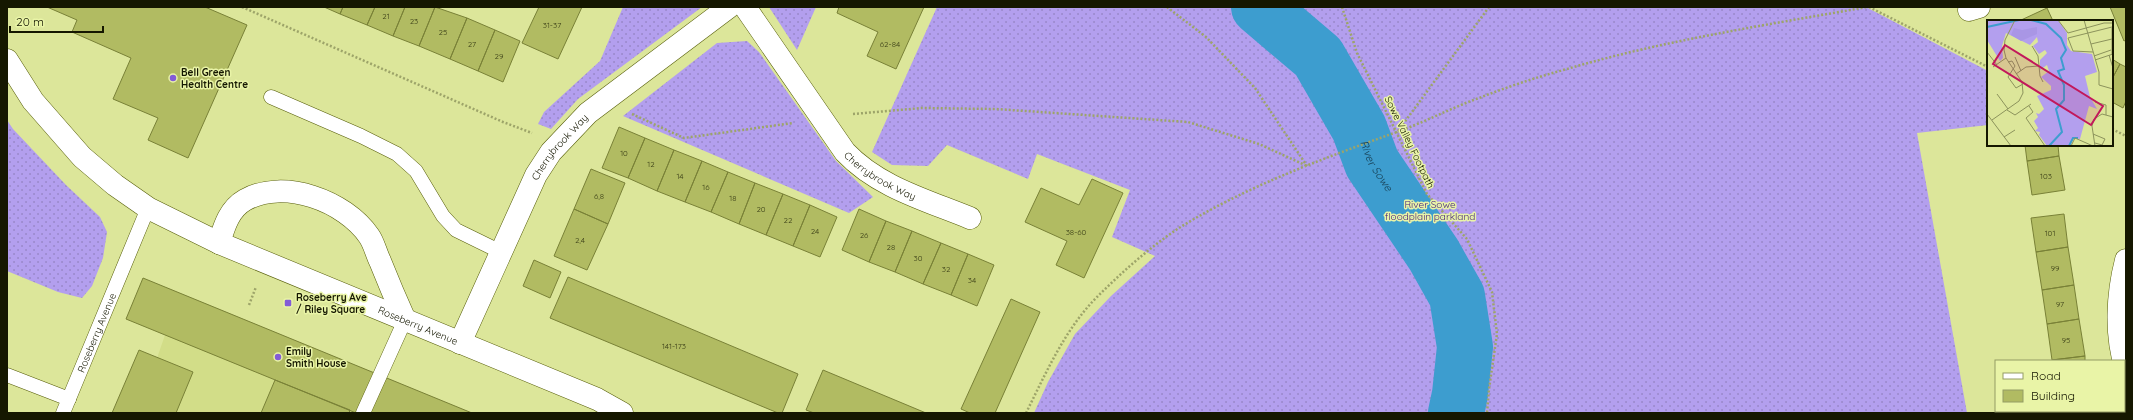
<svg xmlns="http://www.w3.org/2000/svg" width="2133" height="420" viewBox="0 0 2133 420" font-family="Quicksand,sans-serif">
  <defs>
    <pattern id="grass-dots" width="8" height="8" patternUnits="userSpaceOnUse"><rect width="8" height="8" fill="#b39fee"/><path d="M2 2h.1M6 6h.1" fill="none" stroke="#9988ca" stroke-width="1.8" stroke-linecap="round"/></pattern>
  </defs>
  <rect width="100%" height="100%" fill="#dce69a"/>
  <path fill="#d2dd88" d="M143,278L472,413H138L165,335L126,319Z"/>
  <path fill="url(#grass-dots)" d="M623,7H702L578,99L551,129L538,124L544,112L600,61Z
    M769,7H816L797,50Z
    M937,7H1866L1988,71V125L1917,133L1967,413H1034L1048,382L1075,334L1111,296L1155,256L1112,237L1130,190L1037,154L1028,179L947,145L928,166L892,165L872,152Z
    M747,41L759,52L836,161L873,197L849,213L623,116L717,43Z
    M7,120L13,129L66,185L100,217L107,232L103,258L92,286L82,298L58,292L7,271Z"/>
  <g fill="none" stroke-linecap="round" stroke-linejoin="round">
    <path stroke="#3d9dcf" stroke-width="56" id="s1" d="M1259,7L1318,57L1359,128L1372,163L1434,255L1457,296L1465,347L1460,394L1456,413"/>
  </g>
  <path fill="#b1bb62" stroke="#798137" d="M47,7H205L247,25L188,158L148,140L158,118L113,99L131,58L72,32L77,20Z
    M324,7H343L340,14Z
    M343,7H375L367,25L340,14Z
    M375,7H405L393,36L367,25Z
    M405,7H435L419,46L393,36Z
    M435,7L467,18L450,59L419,46Z
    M539,7H582L558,59L522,43Z
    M839,7H924L896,69L867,56L878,32L837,13Z
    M2110,7H2126V40L2124,41Z
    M2047,8L2053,21H2019Z
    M467,18L495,30L478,71L450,59Z
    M495,30L520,41L503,82L478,71Z
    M2112,59L2120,64L2112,79Z
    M2120,64L2126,67V101L2123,108L2112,102V79Z
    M619,127L645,138L628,178L602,168Z
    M645,138L674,150L657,191L628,178Z
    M2025,145H2058L2059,156L2027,161Z
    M674,150L702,161L685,202L657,191Z
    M2059,156L2065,190L2032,195L2027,161Z
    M702,161L728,172L711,212L685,202Z
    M591,169L625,183L608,224L574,209Z
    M728,172L755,183L739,224L711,212Z
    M1092,179L1123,193L1084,278L1056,265L1067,241L1025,222L1041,188L1079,205Z
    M755,183L783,194L766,235L739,224Z
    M783,194L810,205L793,246L766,235Z
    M810,205L837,217L820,257L793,246Z
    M574,209L608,224L587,270L554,256Z
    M859,209L886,221L869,262L842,250Z
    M2064,214L2068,247L2036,252L2031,218Z
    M886,221L912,231L895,272L869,262Z
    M912,231L941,243L923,284L895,272Z
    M941,243L968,254L951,295L923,284Z
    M2068,247L2074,285L2042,290L2036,252Z
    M968,254L994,265L977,306L951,295Z
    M534,260L561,272L550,298L523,286Z
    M568,277L798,374L782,413H778L550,318Z
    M143,278L472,413H356L126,319Z
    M2074,285L2079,319L2047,324L2042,290Z
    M1011,299L1040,312L995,413H970L961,409Z
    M2079,319L2085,356L2052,360L2047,324Z
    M139,350L193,372L176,413H112Z
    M2085,356V361H2052V360Z
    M823,370L926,413H814L806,410Z
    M275,380L350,410L349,413H261Z
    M2060,411H2093V413H2060Z"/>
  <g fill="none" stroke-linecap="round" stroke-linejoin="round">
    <defs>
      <g id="service">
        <path d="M271,97L361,136L397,154L416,171L443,216L456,230L501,252"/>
        <path d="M7,375L69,399"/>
        <path id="s2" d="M63,413L148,208"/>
        <path d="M363,413L405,320"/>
      </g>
      <g id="minor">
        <path id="s3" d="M745,7L845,152C878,187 926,200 970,218"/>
        <path d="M1969,10L1979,7"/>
        <path id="s4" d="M7,60L33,101L82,157L115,185L148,208L219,243L597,399L622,413"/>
        <path d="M219,243C224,227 229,209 245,200C284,178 345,201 369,236C374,243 376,253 380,261C388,281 396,300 405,320"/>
        <path d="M2126,260C2117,295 2115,335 2126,369"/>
        <path id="s5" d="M460,343L536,175L551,152L588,113L729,7"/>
      </g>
    </defs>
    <use href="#service" stroke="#565d09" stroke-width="15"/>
    <use href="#minor" stroke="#565d09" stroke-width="23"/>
    <path stroke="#9da469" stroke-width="2.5" stroke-dasharray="2 2" stroke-linecap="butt" d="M242,7L503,122L532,133
      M1167,7L1206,37L1255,88L1307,166
      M1342,7L1357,53L1427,194L1467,239L1492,292L1497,334L1489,389L1487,413
      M1869,7L1988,67
      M632,114L684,138L793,123
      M853,114L922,108L996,109L1188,122L1259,144L1307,166
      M2112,129L2126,136
      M1398,131L1489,7
      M249,305L256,287
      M1026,413C1046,373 1065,329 1097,297C1122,272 1150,247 1179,228C1245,187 1324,158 1397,132C1425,122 1451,108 1479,98C1507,87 1537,77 1567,69C1665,40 1767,25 1867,7"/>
    <use href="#service" stroke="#fff" stroke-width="14"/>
    <use href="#minor" stroke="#fff" stroke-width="22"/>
  </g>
  <g fill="#835cd6" stroke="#e9f4a7" stroke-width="1.5">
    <circle cx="173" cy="78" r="4"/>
    <rect x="284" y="299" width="8" height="8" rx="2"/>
    <circle cx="278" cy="357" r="4"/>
  </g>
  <g text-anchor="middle" stroke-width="3" stroke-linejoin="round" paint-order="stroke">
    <g font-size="8" fill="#3c4018">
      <text x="386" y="19">21</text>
      <text x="414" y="24">23</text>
      <text x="552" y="28">31-37</text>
      <text x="443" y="35">25</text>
      <text x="472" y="47">27</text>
      <text x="890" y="47">62-84</text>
      <text x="499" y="59">29</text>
      <text x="624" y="156">10</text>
      <text x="651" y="167">12</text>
      <text x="680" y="179">14</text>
      <text x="2046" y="179">103</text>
      <text x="706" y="190">16</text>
      <text x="599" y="199">6,8</text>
      <text x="733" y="201">18</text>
      <text x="761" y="212">20</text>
      <text x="788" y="223">22</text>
      <text x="815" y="234">24</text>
      <text x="1076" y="235">38-60</text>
      <text x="2050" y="236">101</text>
      <text x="864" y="238">26</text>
      <text x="580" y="243">2,4</text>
      <text x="891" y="250">28</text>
      <text x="918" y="261">30</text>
      <text x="2055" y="271">99</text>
      <text x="946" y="272">32</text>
      <text x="972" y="283">34</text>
      <text x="2060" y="307">97</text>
      <text x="2066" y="343">95</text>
      <text x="674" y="349">141-173</text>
    </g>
    <g font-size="10" font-weight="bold" fill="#151700" stroke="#e9f4a7" text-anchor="start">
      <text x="181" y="76">Bell Green<tspan x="181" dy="12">Health Centre</tspan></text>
      <text x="296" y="301">Roseberry Ave<tspan x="296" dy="12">/ Riley Square</tspan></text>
      <text x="286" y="355">Emily<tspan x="286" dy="12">Smith House</tspan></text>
    </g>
    <g font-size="10" fill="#151700" stroke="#e9f4a7">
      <text transform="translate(1410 142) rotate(64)" y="4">Sowe Valley Footpath</text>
      <text dy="4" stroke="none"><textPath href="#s5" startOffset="221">Cherrybrook Way</textPath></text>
      <text dy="4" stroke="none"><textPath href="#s3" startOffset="219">Cherrybrook Way</textPath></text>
      <text dy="4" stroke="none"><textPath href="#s4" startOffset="501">Roseberry Avenue</textPath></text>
      <text dy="4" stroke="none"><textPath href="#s2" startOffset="87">Roseberry Avenue</textPath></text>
    </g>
    <g font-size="10" fill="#44227d" stroke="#e9f4a7">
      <text x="1430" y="208">River Sowe<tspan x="1430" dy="12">floodplain parkland</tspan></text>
    </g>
    <g font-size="11" font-style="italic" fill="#184055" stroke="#e9f4a7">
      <text dy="4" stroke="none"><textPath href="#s1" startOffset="201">River Sowe</textPath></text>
    </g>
  </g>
  <g transform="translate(1987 20)">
    <rect width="126" height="126" fill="#dce69a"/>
    <path d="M0,0H71L80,13V25L84,31L105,34L110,52L98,56L103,77L110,89L102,86L93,119L87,118L83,126H60L52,115L53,112L48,111L51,108L47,101L51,97L49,93L52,94L57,89L50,76L64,70V66L54,57L62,51L60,45L53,50V40L60,33L58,30L52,34L46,26L51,22L50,17L43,25L19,13L15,26L16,38L13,41L0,20Z" fill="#b39fee"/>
    <path d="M50,7V14L34,21L24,15L27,8L35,10Z" fill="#a996e5"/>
    <path fill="none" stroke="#3d9dcf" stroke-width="2" d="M44,0L59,4L74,18L79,30L74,38L77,49L71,51L77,65V80L69,89L75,112L62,126M0,7L32,0M82,126L86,118H91"/>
    <path fill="none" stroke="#8c935c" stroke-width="1" d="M71,0L81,13L117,3H126M97,0L112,52V65L126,69M125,8V34M104,24L125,19M45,26L51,36L53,56L56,62M0,32L10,45M106,32L86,31L81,18L125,7M122,35L126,48M107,36L124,30M28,37L34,51M108,40L126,34M21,42L25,41L28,46L21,57L29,68L36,64M6,47L19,38M29,54L39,47L52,46M10,74L21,89M108,82L119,85V95M42,86L46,92L39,98L58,126M20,90L28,95L44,84M0,94L24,126M5,100L32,81L36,73L35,62L19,38L17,30L18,20L28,0M106,114L118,119L115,125L108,123M17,117L28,110M84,126L88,118L106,126M108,126L105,106L107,99L115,94L126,97"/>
    <path fill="#c2185b" fill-opacity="0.15" stroke="#c2185b" stroke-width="2" d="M18,25L116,86L104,105L6,44Z"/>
    <rect width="126" height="126" fill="none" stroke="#151700" stroke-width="2"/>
  </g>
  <rect width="2133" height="420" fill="none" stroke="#151700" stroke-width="16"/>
  <rect x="1995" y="360" width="130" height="52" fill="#e9f4a7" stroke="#949c64"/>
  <rect x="2003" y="373" width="20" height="6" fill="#ffffff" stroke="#949c64"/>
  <text x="2031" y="380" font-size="12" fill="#151700">Road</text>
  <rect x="2003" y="390" width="20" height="12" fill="#b1bb62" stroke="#949c64"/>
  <text x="2031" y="400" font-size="12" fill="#151700">Building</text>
  <path d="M10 26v6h93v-6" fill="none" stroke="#151700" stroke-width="2"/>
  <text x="16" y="26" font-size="12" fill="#151700" stroke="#e9f4a7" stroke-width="3" paint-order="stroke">20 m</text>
</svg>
